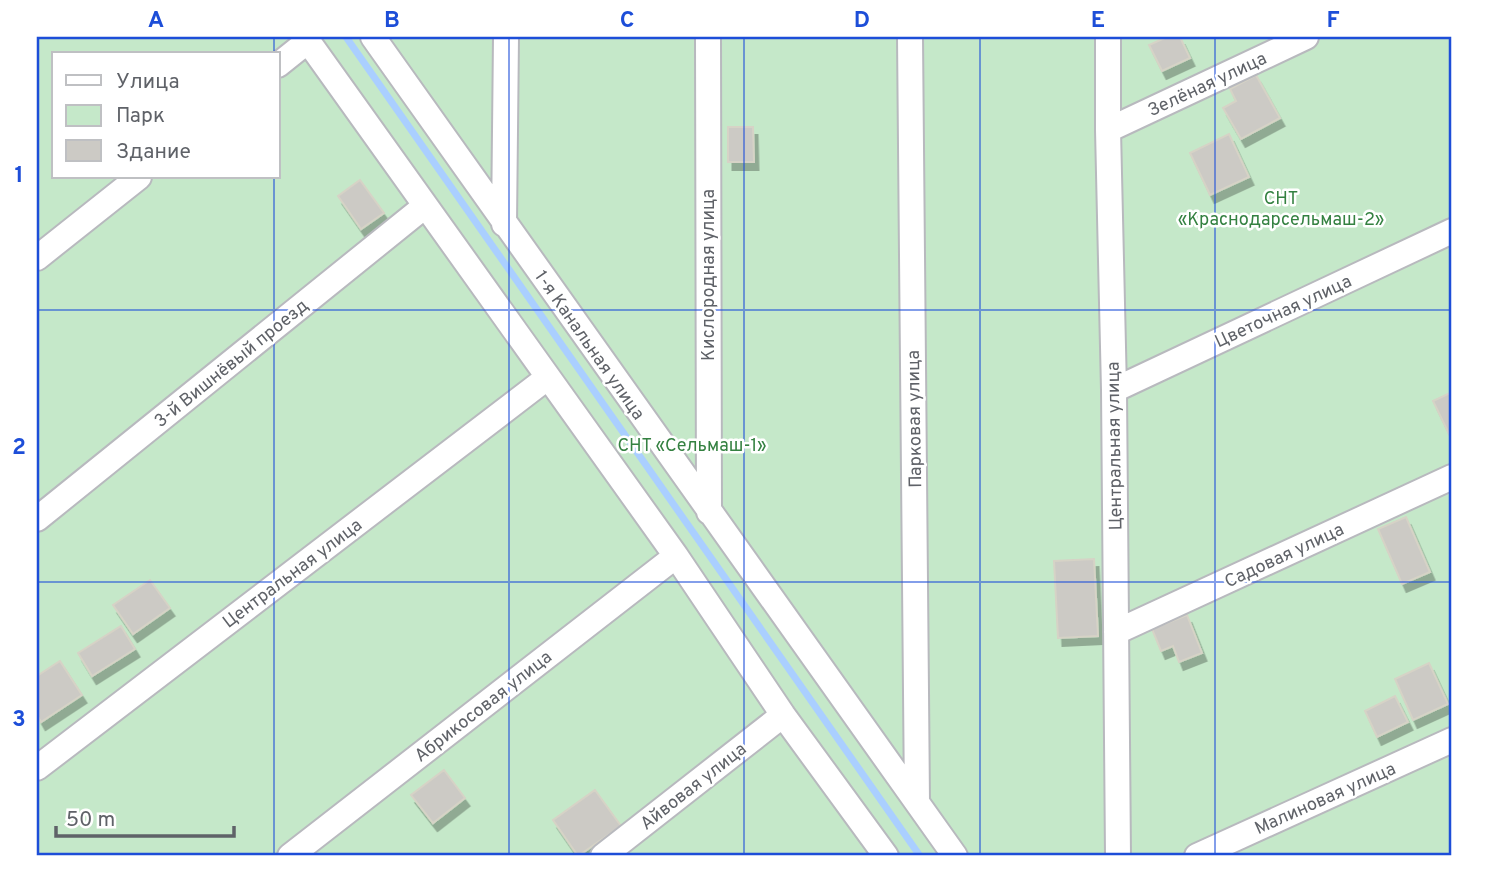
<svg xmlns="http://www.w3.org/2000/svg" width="1489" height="893" viewBox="0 0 1489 893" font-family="Overpass,sans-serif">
  <defs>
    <filter id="shadow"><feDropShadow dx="4.5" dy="8" stdDeviation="0" flood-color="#0004"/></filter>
  </defs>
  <rect width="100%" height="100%" fill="#f1f0e8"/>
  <path fill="#c5e8c9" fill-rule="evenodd" d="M37,37H1452V856H37ZM54,54H278V177H54Z"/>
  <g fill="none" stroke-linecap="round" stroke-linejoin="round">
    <path stroke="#aacfff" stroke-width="7" d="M346,37L920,856"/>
  </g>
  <path fill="#cccac5" stroke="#d6d3c6" stroke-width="2" filter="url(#shadow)" d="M1167,37H1180L1190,58L1162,71L1149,45Z
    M1256,75L1280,118L1241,139L1223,108L1236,101L1230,89Z
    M728,127H753L754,162H728Z
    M1229,134L1249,177L1210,195L1190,153Z
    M360,180L384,213L361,229L338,196Z
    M1452,392V438H1451L1433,401Z
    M1406,517L1430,572L1402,584L1378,529Z
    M1094,559L1098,636L1058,638L1054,561Z
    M150,580L170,608L133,634L113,605Z
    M1187,615L1202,653L1179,662L1173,646L1161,651L1152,629Z
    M121,626L135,649L92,676L78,653Z
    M60,661L82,695L41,722L37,715V676Z
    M1429,663L1448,704L1413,720L1395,679Z
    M1395,696L1408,722L1377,737L1365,711Z
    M444,770L465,798L433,823L411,795Z
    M595,790L621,826L578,856L553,820Z"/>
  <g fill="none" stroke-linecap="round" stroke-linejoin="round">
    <defs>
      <path id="minor" d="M305,37L676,556L783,715L886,856
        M373,37L955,856
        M708,37L709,512
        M910,37L917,801
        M1108,37V130L1114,390L1118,856
        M278,65L308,41
        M1108,130L1306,37
        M504,224L506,37
        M37,258L139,177
        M1114,390L1452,231
        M37,519L425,206
        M1116,632L1452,477
        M37,768L547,378
        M290,856L676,556
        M603,856L783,715
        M1197,856L1452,740"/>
    </defs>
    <use href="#minor" stroke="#b8b9be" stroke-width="28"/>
    <use href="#minor" stroke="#fff" stroke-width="24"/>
  </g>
  <path fill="none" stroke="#1d4ed8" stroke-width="2" stroke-opacity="0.55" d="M274,37V54M509,37V856M744,37V856M980,37V856M1215,37V856M274,177V856M37,310H1452M37,582H1452"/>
  <g text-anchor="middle" stroke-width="5" stroke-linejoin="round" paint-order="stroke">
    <g font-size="18" fill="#5f6268" stroke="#fff">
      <text transform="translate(1207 84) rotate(-25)" y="6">Зелёная улица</text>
      <text transform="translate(708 275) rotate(-90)" y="6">Кислородная улица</text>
      <text transform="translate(1283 311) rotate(-25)" y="6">Цветочная улица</text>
      <text transform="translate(590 345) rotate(55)" y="6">1-я Канальная улица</text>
      <text transform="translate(231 363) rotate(-39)" y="6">3-й Вишнёвый проезд</text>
      <text transform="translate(914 419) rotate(-91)" y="6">Парковая улица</text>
      <text transform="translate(1114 446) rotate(-91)" y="6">Центральная улица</text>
      <text transform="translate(1284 555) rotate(-25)" y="6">Садовая улица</text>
      <text transform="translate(292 573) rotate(-37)" y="6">Центральная улица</text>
      <text transform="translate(483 706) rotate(-38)" y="6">Абрикосовая улица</text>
      <text transform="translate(693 786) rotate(-38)" y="6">Айвовая улица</text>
      <text transform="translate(1325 798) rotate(-24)" y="6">Малиновая улица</text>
    </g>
    <g font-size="18" fill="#348141" stroke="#fff">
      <text x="1281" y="204">СНТ<tspan x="1281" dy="21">«Краснодарсельмаш-2»</tspan></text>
      <text x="692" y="451">СНТ «Сельмаш-1»</text>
    </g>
  </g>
  <rect width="1489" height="893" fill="none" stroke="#ffffff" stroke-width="77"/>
  <rect x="52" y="52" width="228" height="126" fill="#ffffff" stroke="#bfc0c3" stroke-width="2"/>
  <rect x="66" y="75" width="35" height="10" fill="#ffffff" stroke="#bfc0c3" stroke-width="2"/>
  <text x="116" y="88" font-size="21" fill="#5f6268">Улица</text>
  <rect x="66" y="105" width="35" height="21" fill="#c5e8c9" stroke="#bfc0c3" stroke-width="2"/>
  <text x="116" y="122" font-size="21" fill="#5f6268">Парк</text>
  <rect x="66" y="140" width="35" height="21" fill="#cccac5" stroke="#bfc0c3" stroke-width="2"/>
  <text x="116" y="158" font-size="21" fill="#5f6268">Здание</text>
  <path d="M56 826v10h178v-10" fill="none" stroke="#5f6268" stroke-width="3.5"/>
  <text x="66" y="826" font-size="21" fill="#5f6268" stroke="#ffffff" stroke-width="5" paint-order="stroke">50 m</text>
  <rect x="38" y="38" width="1412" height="816" fill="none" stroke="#1d4ed8" stroke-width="2.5"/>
  <g font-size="23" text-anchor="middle" font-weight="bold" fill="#1d4ed8">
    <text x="156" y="27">A</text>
    <text x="392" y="27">B</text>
    <text x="627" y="27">C</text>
    <text x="862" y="27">D</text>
    <text x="1098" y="27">E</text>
    <text x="1333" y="27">F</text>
    <text x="19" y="182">1</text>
    <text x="19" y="454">2</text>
    <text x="19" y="726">3</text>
  </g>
</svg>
